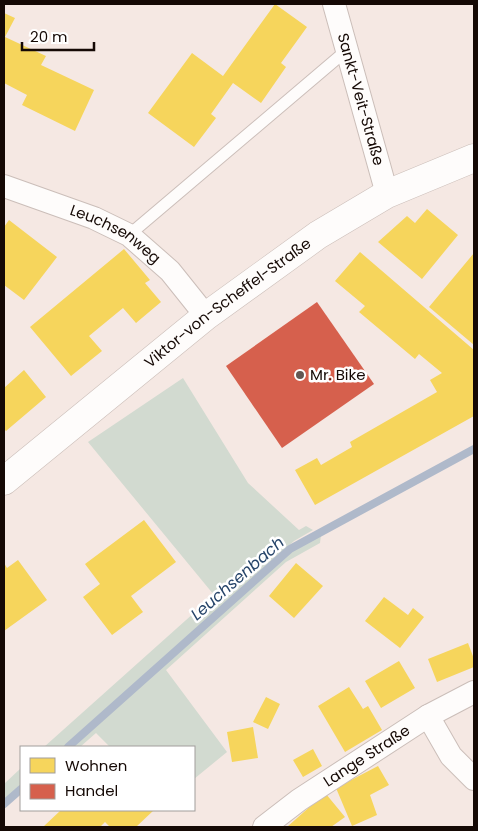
<svg xmlns="http://www.w3.org/2000/svg" width="478" height="831" viewBox="0 0 478 831" font-family="Poppins,sans-serif">
  <rect width="100%" height="100%" fill="#f5e8e3"/>
  <path fill="#d2dad0" d="M183,378L248,483L299,530L306,526L313,530L294,541L63,747H44L214,595L88,442Z
    M321,535L320,543L286,562L166,670L227,752L194,779V747H110L96,733L80,747H72L291,551Z
    M21,768V784L4,800V784Z"/>
  <path fill="#f6d55c" d="M275,4L307,27L281,63L286,67L261,103L233,83L211,114L216,118L194,147L148,113L192,53L223,76Z
    M4,13L15,18L5,37L46,56L41,65L94,90L75,131L22,105L27,95L4,83Z
    M427,209L458,235L422,279L378,242L407,216L415,223Z
    M9,220L57,257L24,300L4,285V227Z
    M124,249L150,280L145,283L161,302L136,323L123,308L89,336L102,351L71,376L30,327Z
    M360,252L474,350V416L315,505L295,470L317,458L321,465L352,447L350,442L437,392L430,380L442,373L419,354L415,359L359,312L365,306L335,281Z
    M474,253V345L429,307Z
    M24,370L46,397L6,431L4,429V388Z
    M144,520L176,562L131,596L143,612L112,635L83,597L100,584L85,564Z
    M18,560L47,600L4,631V563L7,568Z
    M296,563L323,586L294,618L269,596Z
    M384,597L408,615L413,608L424,617L400,648L365,621Z
    M468,643L474,659V667L437,682L428,659Z
    M399,661L415,688L381,708L365,681Z
    M349,687L363,709L368,706L382,730L345,752L318,706Z
    M266,697L280,704L268,729L253,722Z
    M253,727L258,758L232,762L227,732Z
    M313,749L322,766L303,777L293,760Z
    M378,766L389,785L370,795L377,815L352,826L336,788Z
    M326,794L345,817L331,827H287L314,803Z
    M61,810H154L136,827H110L105,822L100,827H43Z"/>
  <path fill="#d6604d" d="M317,302L374,384L282,448L226,366Z"/>
  <g fill="none" stroke-linecap="round" stroke-linejoin="round">
    <path stroke="#afb9ca" stroke-width="8" d="M68,747L290,549L474,449
      M4,804L21,789"/>
    <defs>
      <path id="service" d="M129,235L347,50"/>
      <g id="minor">
        <path id="s1" d="M334,4L387,194"/>
        <path id="s2" d="M4,186L94,218L129,235L170,271L206,316"/>
        <path d="M428,716L451,756L474,779"/>
        <path id="s3" d="M264,827L299,800L428,716L474,692"/>
      </g>
      <g id="tertiary">
        <path id="s4" d="M4,481L206,316L318,235L387,194L474,158"/>
      </g>
    </defs>
    <use href="#service" stroke="#cbbeb9" stroke-width="13"/>
    <use href="#minor" stroke="#cbbeb9" stroke-width="24"/>
    <use href="#tertiary" stroke="#cbbeb9" stroke-width="29"/>
    <use href="#service" stroke="#fefcfb" stroke-width="11"/>
    <use href="#minor" stroke="#fefcfb" stroke-width="22"/>
    <use href="#tertiary" stroke="#fefcfb" stroke-width="28"/>
  </g>
  <circle fill="#635753" stroke="#fff" stroke-width="2" cx="300" cy="375" r="5"/>
  <g text-anchor="middle" stroke-width="5" stroke-linejoin="round" paint-order="stroke">
    <g font-size="15" fill="#150905" stroke="#fff">
      <text dy="5" stroke="none"><textPath href="#s1" startOffset="99">Sankt-Veit-Straße</textPath></text>
      <text dy="5" stroke="none"><textPath href="#s2" startOffset="122">Leuchsenweg</textPath></text>
      <text dy="5" stroke="none"><textPath href="#s4" startOffset="286">Viktor-von-Scheffel-Straße</textPath></text>
      <text dy="5" stroke="none"><textPath href="#s3" startOffset="125">Lange Straße</textPath></text>
    </g>
    <g font-size="15" fill="#150905" stroke="#fff" text-anchor="start">
      <text x="310" y="380">Mr. Bike</text>
    </g>
    <g font-size="16" font-style="italic" fill="#264469" stroke="#fff">
      <text transform="translate(237 578) rotate(-41)" y="6">Leuchsenbach</text>
    </g>
  </g>
  <rect width="478" height="831" fill="none" stroke="#150905" stroke-width="10"/>
  <rect x="20" y="746" width="175" height="65" fill="#ffffff" stroke="#a19d9b"/>
  <rect x="30" y="758" width="25" height="15" fill="#f6d55c" stroke="#a19d9b"/>
  <text x="65" y="771" font-size="15" fill="#150905">Wohnen</text>
  <rect x="30" y="784" width="25" height="15" fill="#d6604d" stroke="#a19d9b"/>
  <text x="65" y="796" font-size="15" fill="#150905">Handel</text>
  <path d="M22 42v8h72v-8" fill="none" stroke="#150905" stroke-width="2.5"/>
  <text x="30" y="42" font-size="15" fill="#150905" stroke="#ffffff" stroke-width="4" paint-order="stroke">20 m</text>
</svg>
